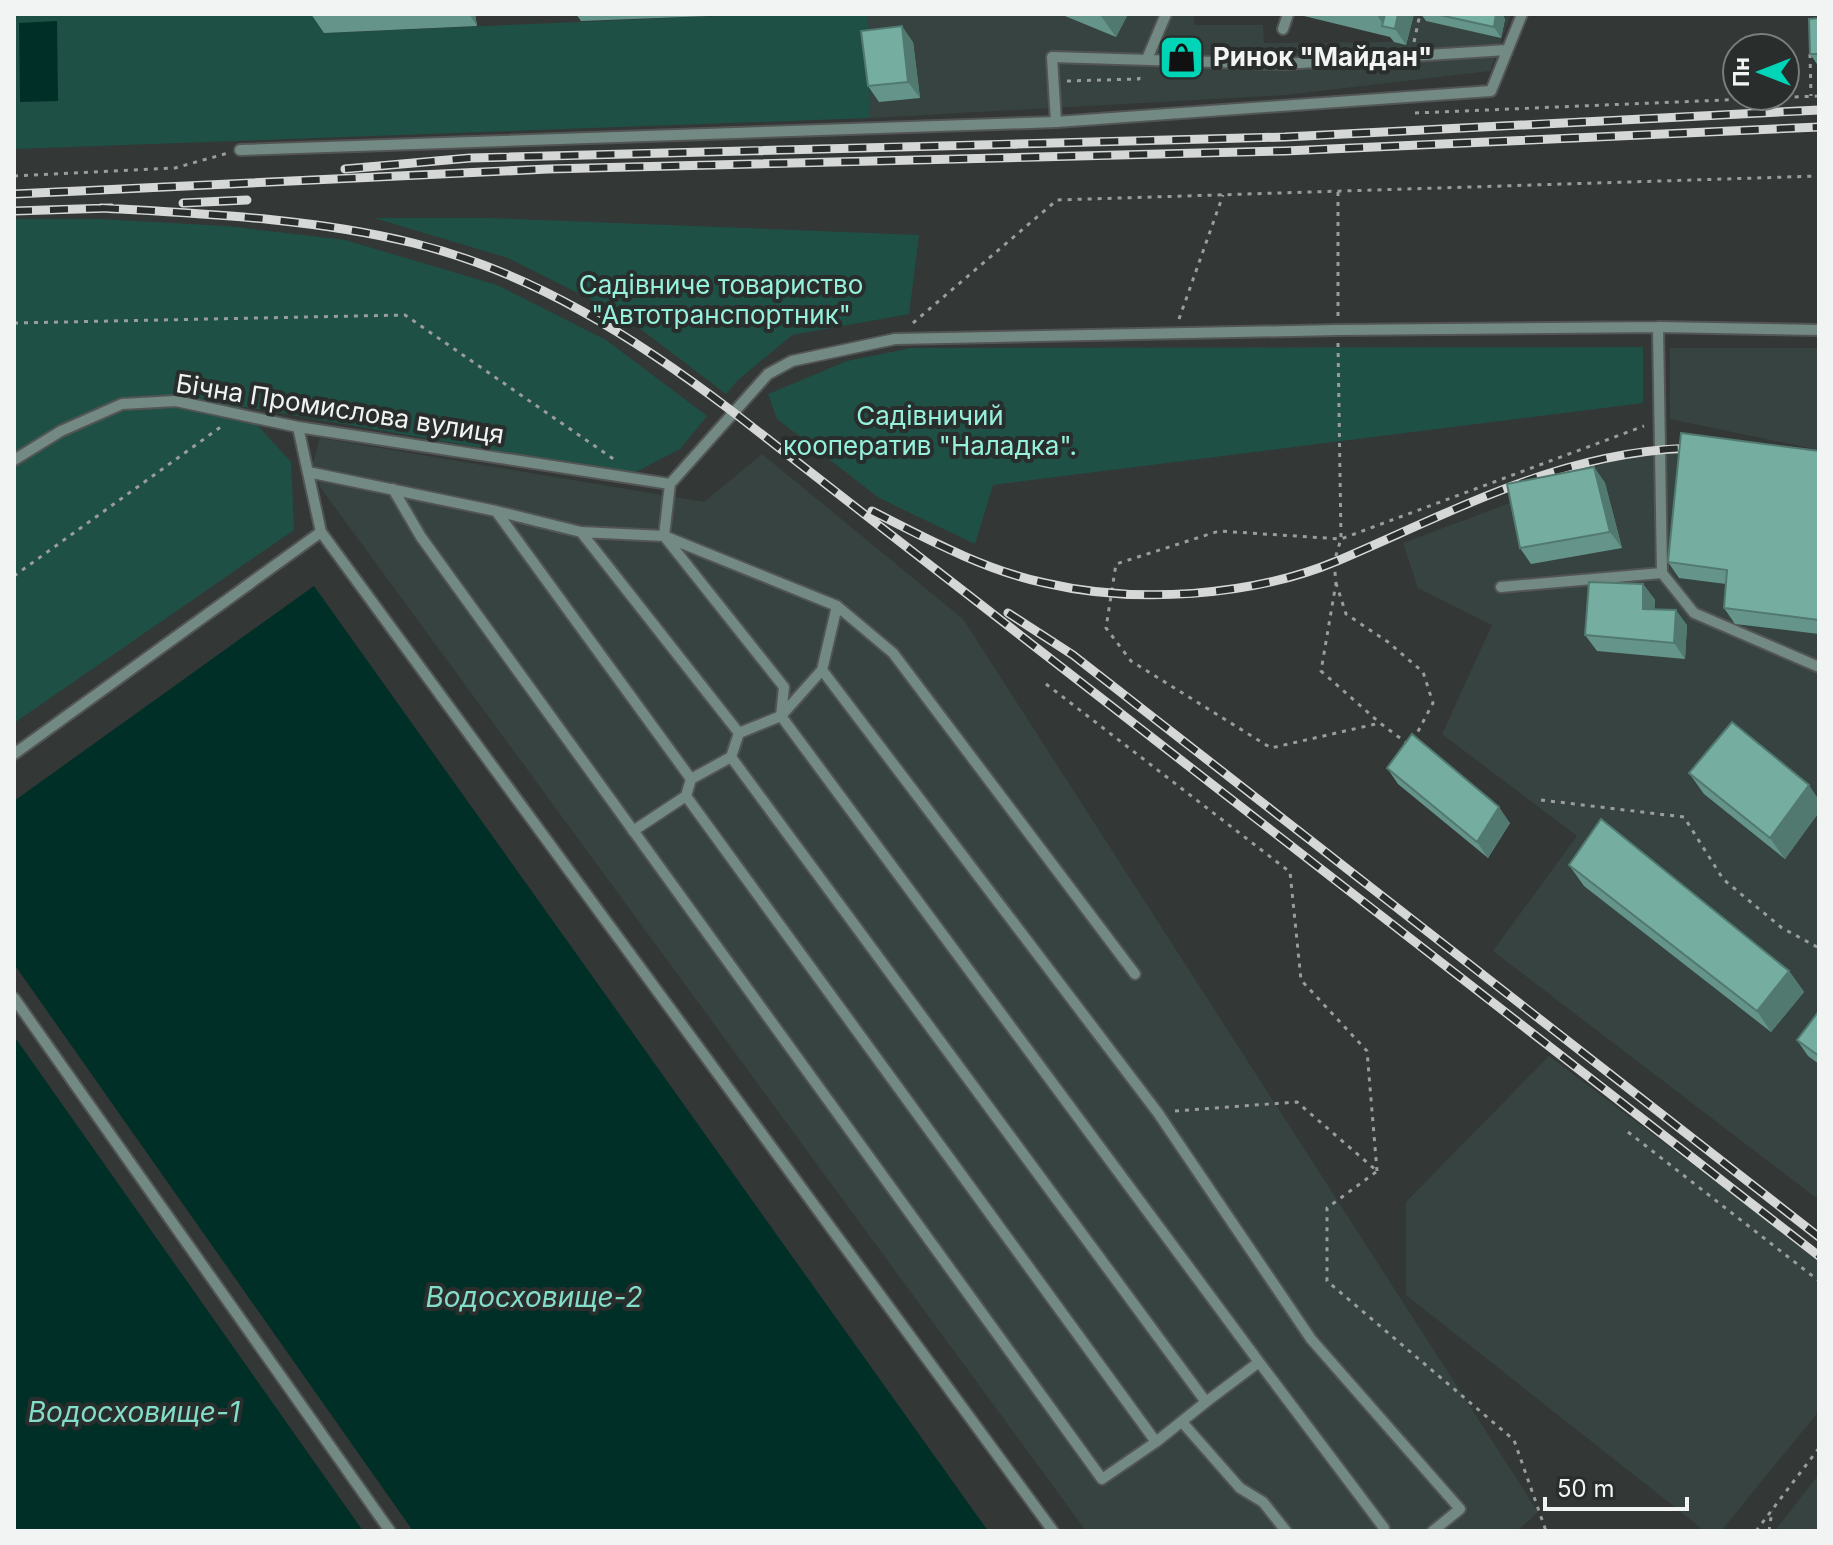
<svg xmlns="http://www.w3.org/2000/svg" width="1833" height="1545" viewBox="0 0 1833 1545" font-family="Inter,sans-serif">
  <rect width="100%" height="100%" fill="#333736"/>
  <path fill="#374340" d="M868,14H1060L1116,37L1128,14H1194V25H1263L1264,43L1393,42L1400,14H1511L1490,71L1286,95L870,118Z
    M1670,348H1819V450L1670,419Z
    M320,438L704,502L762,454L963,619L1538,1512L1517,1531H1086L320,487L313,463Z
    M1693,449L1819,465V1200L1493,951L1577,836L1442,734L1492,625L1418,588L1403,543L1518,500L1624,455Z
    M1549,1056L1819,1260V1411L1721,1531H1705L1406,1295V1202Z
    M1819,1474V1531H1775Z"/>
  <path fill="#1f5046" d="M14,14H323L325,33L762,14H868L870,118L14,149Z
    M374,218H490L919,235L909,314L792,335L738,380L726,394L622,315L508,258Z
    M14,219H99L227,226L345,240L497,285L606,340L707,416L680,449L632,474L240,406L291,462L294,530L14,723Z
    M1643,347V403L993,485L975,544L879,498L777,419L768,394L847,361L911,348Z"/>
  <path fill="#002f27" d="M57,21L58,101L20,102L19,23Z
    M314,586L988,1531H413L14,964V801Z
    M14,1036L363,1531H14Z"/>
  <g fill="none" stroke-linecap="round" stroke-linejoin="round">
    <defs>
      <path id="lane" d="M1283,29L1288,14
        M1147,59L1166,14
        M1056,122L1052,57L1284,64L1507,50
        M240,150L1056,122L1491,91L1522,14
        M1658,327L1662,573L1694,613L1819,667
        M298,427L321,532L1053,1531
        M14,460L61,431L122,404L176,401L298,427L670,484
        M308,472L496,511L581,532L739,733
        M393,489L421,537L1102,1479L1156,1442L686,796
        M496,511L691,779
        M581,532L664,536L837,606L893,653L1135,974
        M1501,587L1662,573
        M822,670L837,606
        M14,754L321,532
        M731,757L1206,1402L1259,1362L781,716L784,687L664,536L670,484L768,374L792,361L895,339L1338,330L1658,327L1819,330
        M633,831L686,796L691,779L731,757L739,733L781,716L822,670L1158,1113L1311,1339L1460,1509L1433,1531
        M14,998L390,1531
        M1259,1362L1384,1528
        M1182,1422L1240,1488L1263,1502L1286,1531
        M1156,1442L1206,1402"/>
    </defs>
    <use href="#lane" stroke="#525554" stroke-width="14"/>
    <path stroke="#9a9d9d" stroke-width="3" stroke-dasharray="4 6" stroke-linecap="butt" d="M1414,42L1420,14
      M1810,54L1811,96
      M1067,81L1139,79V75
      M1415,113L1819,96
      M14,176L175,168L228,153
      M1338,316V191
      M1179,319L1223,195
      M14,323L405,315L615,460
      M913,323L1057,200L1819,176
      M1338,343L1341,539L1334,562L1336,583L1321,671L1380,723
      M14,576L222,426
      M1336,583L1346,614L1388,642L1423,672L1433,703L1414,739
      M1046,684L1290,872L1301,980L1367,1051L1377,1171
      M1408,744L1380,723L1271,748L1131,661L1106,628L1116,564L1219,531L1341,539L1644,426
      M1541,800L1684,817L1723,879L1782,928L1819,948
      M1175,1111L1297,1102L1377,1171
      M1628,1132L1819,1281
      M1376,1172L1327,1208V1281L1514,1440L1546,1531
      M1756,1531L1819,1448
      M1769,1531L1772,1511"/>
    <use href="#lane" stroke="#738a84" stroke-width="10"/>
    <defs>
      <path id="rail" d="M345,169L470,158L1285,137L1819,110
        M14,194L548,169L1285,151L1819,127
        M183,203L247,200
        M101,208C205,214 311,218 413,243C532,272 637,339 733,412L1819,1256
        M14,211L111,208
        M872,511C927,539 984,570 1045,583C1135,604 1251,597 1337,561C1457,510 1569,447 1704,448
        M1008,613L1073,655L1819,1237"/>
    </defs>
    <use href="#rail" stroke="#d5d8d7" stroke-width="9"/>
    <use href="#rail" stroke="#292d2c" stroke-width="6" stroke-dasharray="18" stroke-linecap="butt"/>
  </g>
  <path fill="#65958a" d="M311,14H475L477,26L324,33Z
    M576,14H761L581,21Z
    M1060,14H1128L1116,37Z
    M1302,14H1414L1406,45L1394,42L1390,37L1304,16Z
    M1421,14H1502L1505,19L1501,38L1426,21Z
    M1819,18V67L1810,54Z
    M913,42L920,98L879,102L868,86Z
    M1819,451V634L1735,624L1724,608L1726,584L1679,578L1668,562Z
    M1594,467L1605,483L1622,548L1531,564L1520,548Z
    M1643,584L1655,600L1654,609L1687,625L1685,659L1597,651L1585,635Z
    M1387,768L1510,823L1488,858L1398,784Z
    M1689,773L1819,800V812L1785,859L1704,794Z
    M1569,865L1789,971L1804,992L1771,1032L1584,886Z
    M1819,1011V1064L1808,1056L1797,1040Z"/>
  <path fill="#527970" d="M469,14H475L477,26Z
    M1102,14H1128L1116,37L1101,16Z
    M1379,14H1414L1406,45L1395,29L1385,27L1378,17Z
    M1496,14H1502L1505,19L1501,38L1494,27Z
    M902,26L913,42L920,98L908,82Z
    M1594,467L1605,483L1622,548L1610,532Z
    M1643,584L1655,600L1654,625L1643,609Z
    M1676,610L1687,625L1685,659L1674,643Z
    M1809,785L1819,800V812L1785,859L1770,838Z
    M1499,807L1510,823L1488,858L1477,842Z
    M1789,971L1804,992L1771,1032L1757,1011Z"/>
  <path fill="#75ada0" stroke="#527970" stroke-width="2" d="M1385,14H1398L1395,29L1382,26Z
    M1435,14H1496L1494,27Z
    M1819,18V54H1810L1809,19Z
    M902,26L908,82L868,86L861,31Z
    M1681,433L1819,451V620L1724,608L1727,570L1668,562Z
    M1594,467L1610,532L1520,548L1507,484Z
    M1589,582L1643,584V609L1676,610L1674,643L1585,635Z
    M1732,722L1809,785L1770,838L1689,773Z
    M1412,734L1499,807L1477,842L1387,768Z
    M1601,819L1789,971L1757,1011L1569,865Z
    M1819,1011V1056L1797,1040Z"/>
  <defs>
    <symbol id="shop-square" viewBox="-11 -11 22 22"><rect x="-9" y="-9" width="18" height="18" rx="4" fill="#00d5b7" stroke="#292d2c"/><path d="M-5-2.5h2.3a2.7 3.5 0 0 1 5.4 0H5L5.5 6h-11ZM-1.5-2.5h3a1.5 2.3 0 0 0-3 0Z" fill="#111"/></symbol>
  </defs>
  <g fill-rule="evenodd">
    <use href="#shop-square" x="1156" y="32" width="51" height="51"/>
  </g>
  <g text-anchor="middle" stroke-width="8" stroke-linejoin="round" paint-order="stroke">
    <g font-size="26" font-weight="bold" fill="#f2f4f4" stroke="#292d2c" text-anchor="start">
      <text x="1213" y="66">Ринок "Майдан"</text>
    </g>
    <g font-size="26" fill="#96f1dc" stroke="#292d2c">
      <text x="721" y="294">Садівниче товариство<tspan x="721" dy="30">"Автотранспортник"</tspan></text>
      <text x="930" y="425">Садівничий<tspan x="930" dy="30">кооператив "Наладка".</tspan></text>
    </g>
    <g font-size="26" fill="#f2f4f4" stroke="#292d2c">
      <text transform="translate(340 409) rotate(9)" y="9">Бічна Промислова вулиця</text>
    </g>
    <g font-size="28" font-style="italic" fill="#82ddc9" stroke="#292d2c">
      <text x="534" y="1307">Водосховище-2</text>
      <text x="134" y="1422">Водосховище-1</text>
    </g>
  </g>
  <rect width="1833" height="1545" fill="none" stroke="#f2f4f4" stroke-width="32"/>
  <g transform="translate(1761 72) rotate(270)"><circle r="38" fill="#292d2c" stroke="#797d7c" stroke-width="2"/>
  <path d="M0-6L14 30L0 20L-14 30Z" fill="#00d5b7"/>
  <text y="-12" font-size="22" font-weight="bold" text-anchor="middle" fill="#f2f4f4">Пн</text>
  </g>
  <path d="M1545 1497v12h142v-12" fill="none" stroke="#f2f4f4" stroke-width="4"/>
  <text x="1557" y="1497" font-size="24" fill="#f2f4f4" stroke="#292d2c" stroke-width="6" paint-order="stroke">50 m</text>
</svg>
